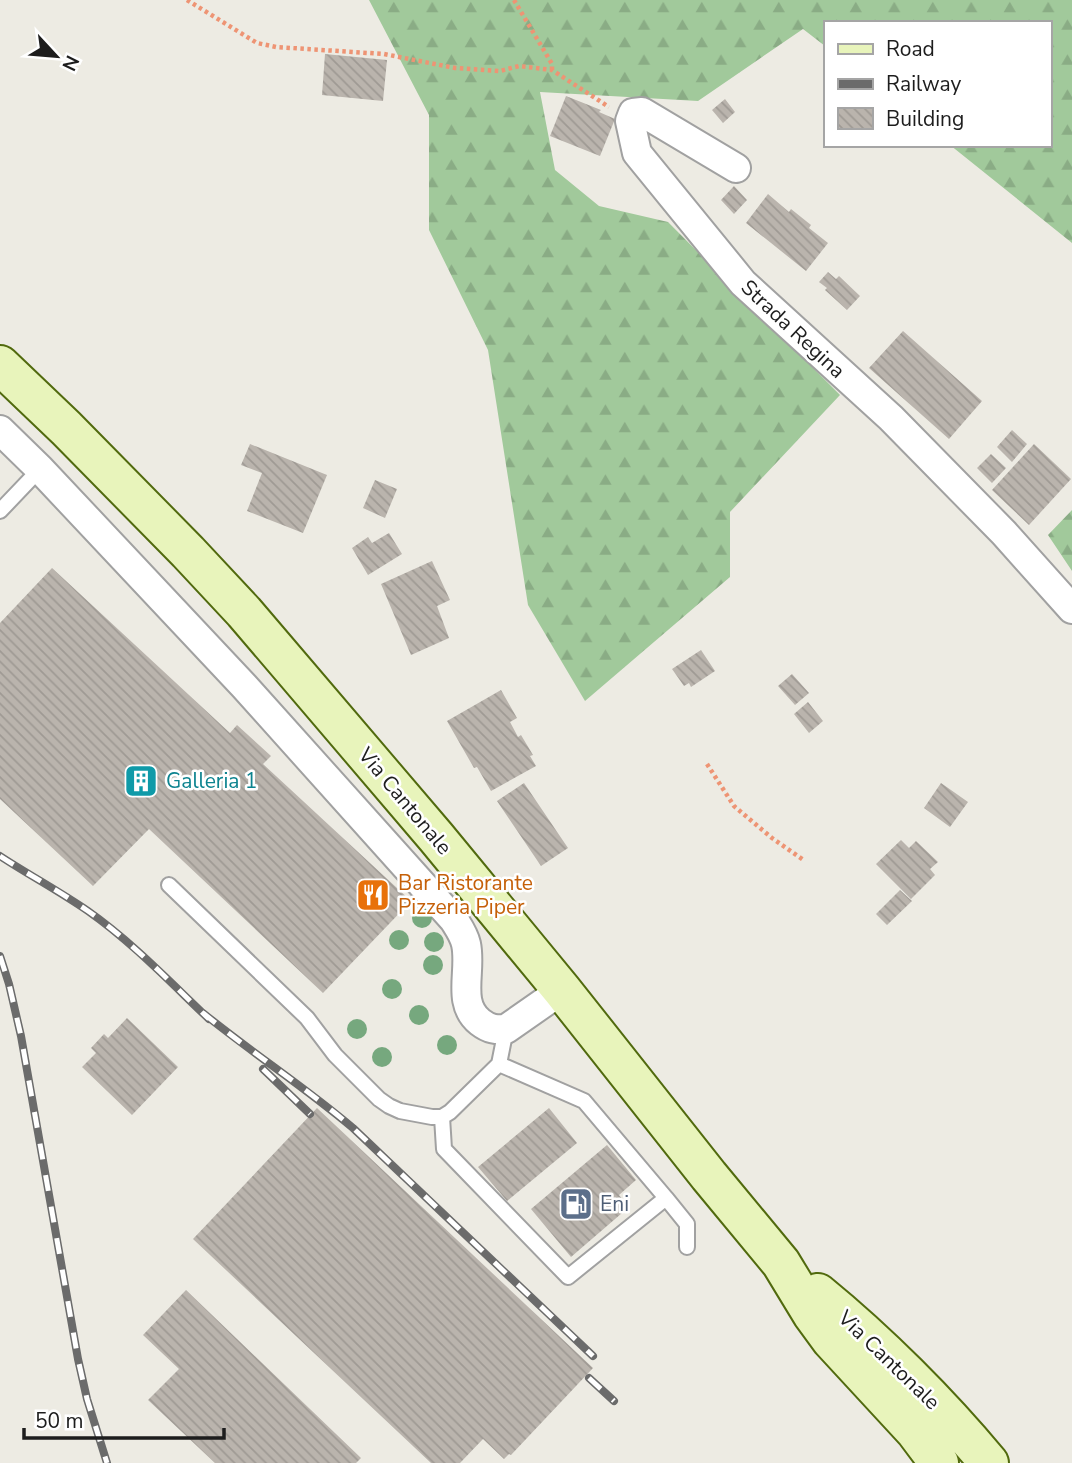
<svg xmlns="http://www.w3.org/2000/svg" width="1072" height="1463" viewBox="0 0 1072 1463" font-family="'Nunito Sans',sans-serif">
  <defs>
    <pattern id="forest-firs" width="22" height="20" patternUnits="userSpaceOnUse" patternTransform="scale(1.75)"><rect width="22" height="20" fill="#a1c99b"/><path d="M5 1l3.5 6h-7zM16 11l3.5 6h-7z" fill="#8aac85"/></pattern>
    <pattern id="building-back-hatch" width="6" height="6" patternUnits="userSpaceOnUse" patternTransform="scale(1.75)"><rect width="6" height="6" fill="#bab4ad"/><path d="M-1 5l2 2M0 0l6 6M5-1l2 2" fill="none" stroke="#9f9a94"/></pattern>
  </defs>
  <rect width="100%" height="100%" fill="#edebe3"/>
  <path fill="url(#forest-firs)" d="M369,0H1072V243L950,145H1049V23H825V46L803,29L698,101L540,92L555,170L599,206L668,222L840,395L730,512V577L585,701L528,605L488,350L429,230V115Z
    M1072,510V571L1048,535Z"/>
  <path fill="url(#building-back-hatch)" d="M325,54L387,60L383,101L322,95Z
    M566,96L601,110L599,112L615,119L600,156L550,136Z
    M725,99L735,112L723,123L712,110Z
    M734,186L747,200L734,214L721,200Z
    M768,194L789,212L791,209L811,225L809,228L828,243L806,271L746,223Z
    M828,272L836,279L839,276L860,296L847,310L825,290L827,288L819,282Z
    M903,331L982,401L949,439L869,368Z
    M1012,430L1027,444L1012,462L997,447Z
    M250,444L327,475L303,533L247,511L262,473L241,465Z
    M1034,444L1071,479L1029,525L992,490Z
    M991,454L1006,468L992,483L977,468Z
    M375,480L397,489L385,518L363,508Z
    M389,533L402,554L368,575L352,548L368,537L372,543Z
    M432,561L450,600L437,606L449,638L411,655L381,584Z
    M52,568L230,733L237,725L271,756L263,764L411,901L323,993L149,829L93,886L0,799V623Z
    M701,650L715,671L691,687L689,683L684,686L672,669Z
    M792,674L809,693L795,705L778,686Z
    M501,690L517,718L510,722L518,737L521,735L533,755L530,756L536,766L491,791L477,767L474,768L447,721Z
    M808,702L823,721L809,733L794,714Z
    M524,783L568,848L541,866L497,801Z
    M941,783L968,802L950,827L924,808Z
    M901,840L909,848L916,841L938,862L930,869L935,875L911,899L876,864Z
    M900,890L912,901L887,925L876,914Z
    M127,1018L178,1067L132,1115L82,1067L96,1053L91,1048L104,1034L108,1038Z
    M317,1108L593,1368L511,1455L509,1454L504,1459L483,1439L460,1463H431L193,1239Z
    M549,1108L577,1143L507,1201L478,1167Z
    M607,1145L636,1180L619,1195L629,1207L571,1257L531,1209Z
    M186,1290L361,1458L356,1463H215L148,1400L179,1369L143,1335Z"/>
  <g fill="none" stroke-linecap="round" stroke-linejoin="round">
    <defs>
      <path id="service" d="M0,511L40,469
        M169,885L307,1018L335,1055L379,1099L389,1106L400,1111L432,1117H442L444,1149L568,1277L666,1198L584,1101L499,1064
        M442,1117L450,1112L499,1064L506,1029
        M666,1198L687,1224V1247"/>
      <path id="minor" d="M736,168L642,112L633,113L630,121L637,153L743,283L891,418L1004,533L1072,609
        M0,430L40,469L244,686L454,920C459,928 464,935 466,944C472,971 456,1003 480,1022C489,1029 496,1030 506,1029L562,990"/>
      <path id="secondary" d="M0,365L66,428L188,552L244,612L436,837L562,990L709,1176L781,1263L812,1314L831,1340L915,1431L939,1463
        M818,1293C878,1342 940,1404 989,1463"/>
    </defs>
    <use href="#service" stroke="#a1a1a1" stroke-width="18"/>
    <use href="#minor" stroke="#a1a1a1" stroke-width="32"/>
    <use href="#secondary" stroke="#516a0e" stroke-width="42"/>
    <path stroke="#ee9474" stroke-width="4.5" stroke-dasharray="3.5 3.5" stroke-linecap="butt" d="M187,0L257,43L276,47L384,54L455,68L500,71L519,66L552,70L609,107
      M514,0L552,64V70
      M707,764L734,806L772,838L805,861"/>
    <use href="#service" stroke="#fff" stroke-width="14"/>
    <use href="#minor" stroke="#fff" stroke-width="28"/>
    <use href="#secondary" stroke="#e8f4bb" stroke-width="38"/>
    <defs>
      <path id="rail" d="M0,856C29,875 59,891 88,911C132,942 170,982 209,1019
        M0,956L9,984L21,1036L78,1359L87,1399L107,1463
        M203,1013C252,1053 305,1087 353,1128L593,1356
        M263,1069L310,1114
        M589,1378L614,1401"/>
    </defs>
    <use href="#rail" stroke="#6b6b6b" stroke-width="8"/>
    <use href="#rail" stroke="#fff" stroke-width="5" stroke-dasharray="16" stroke-linecap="butt"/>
  </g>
  <g fill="#76a87e">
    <circle cx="422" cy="918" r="10"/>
    <circle cx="399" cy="940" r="10"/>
    <circle cx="434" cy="942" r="10"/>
    <circle cx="433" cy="965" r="10"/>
    <circle cx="392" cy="989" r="10"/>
    <circle cx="419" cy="1015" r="10"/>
    <circle cx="357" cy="1029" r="10"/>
    <circle cx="447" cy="1045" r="10"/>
    <circle cx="382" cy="1057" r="10"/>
  </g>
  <defs>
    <symbol id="building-square" viewBox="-11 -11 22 22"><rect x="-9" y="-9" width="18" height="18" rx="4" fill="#0f9aa8" stroke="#fff"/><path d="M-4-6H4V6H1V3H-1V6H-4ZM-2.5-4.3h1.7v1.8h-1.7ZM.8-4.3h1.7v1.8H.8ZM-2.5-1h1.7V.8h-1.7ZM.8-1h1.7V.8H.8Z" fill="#fff"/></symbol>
    <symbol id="restaurant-square" viewBox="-11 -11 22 22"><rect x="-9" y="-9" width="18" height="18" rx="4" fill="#e8710a" stroke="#fff"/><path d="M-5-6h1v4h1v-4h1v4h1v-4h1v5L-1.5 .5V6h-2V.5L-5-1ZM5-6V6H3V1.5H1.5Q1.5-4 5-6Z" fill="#fff"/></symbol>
    <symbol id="fuel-square" viewBox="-11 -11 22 22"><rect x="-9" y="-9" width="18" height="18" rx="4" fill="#5c6f8a" stroke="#fff"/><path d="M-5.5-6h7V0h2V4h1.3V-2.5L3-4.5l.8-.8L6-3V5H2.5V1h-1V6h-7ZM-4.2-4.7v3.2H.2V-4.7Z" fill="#fff"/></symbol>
  </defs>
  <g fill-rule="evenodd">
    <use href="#building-square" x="122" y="762" width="38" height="38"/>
    <use href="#restaurant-square" x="354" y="876" width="38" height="38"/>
    <use href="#fuel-square" x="557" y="1185" width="38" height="38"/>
  </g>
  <g text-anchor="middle" stroke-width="5" stroke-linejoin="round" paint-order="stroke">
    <g font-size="21" fill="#1d1d1d" stroke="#fff">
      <text transform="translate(793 329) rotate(43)" y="7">Strada Regina</text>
      <text transform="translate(405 801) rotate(50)" y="7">Via Cantonale</text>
      <text transform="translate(889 1360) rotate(44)" y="7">Via Cantonale</text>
    </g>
    <g font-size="21" fill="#0d838f" stroke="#fff" text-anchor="start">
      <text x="166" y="788">Galleria 1</text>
    </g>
    <g font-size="21" fill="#c56008" stroke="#fff" text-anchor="start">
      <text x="398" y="890">Bar Ristorante<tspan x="398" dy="24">Pizzeria Piper</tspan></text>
    </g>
    <g font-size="21" fill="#4e5e75" stroke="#fff" text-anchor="start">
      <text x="600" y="1211">Eni</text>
    </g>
  </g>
  <rect x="824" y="21" width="228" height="126" fill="#ffffff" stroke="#a5a5a5" stroke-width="2"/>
  <rect x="838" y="44" width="35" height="10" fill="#e8f4bb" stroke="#a5a5a5" stroke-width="2"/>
  <text x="886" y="56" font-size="21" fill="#1d1d1d">Road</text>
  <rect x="838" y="79" width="35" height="10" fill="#6b6b6b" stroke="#a5a5a5" stroke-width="2"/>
  <text x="886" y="91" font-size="21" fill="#1d1d1d">Railway</text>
  <rect x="838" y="108" width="35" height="21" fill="url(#building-back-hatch)" stroke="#a5a5a5" stroke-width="2"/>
  <text x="886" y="126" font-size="21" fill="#1d1d1d">Building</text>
  <g transform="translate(56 56) rotate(116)" stroke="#ffffff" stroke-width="5" paint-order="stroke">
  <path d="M0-5L12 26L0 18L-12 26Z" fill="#1d1d1d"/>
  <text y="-10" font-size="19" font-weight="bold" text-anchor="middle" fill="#1d1d1d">N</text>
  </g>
  <path d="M24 1428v10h200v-10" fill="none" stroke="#1d1d1d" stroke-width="3.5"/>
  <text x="35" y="1428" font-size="21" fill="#1d1d1d" stroke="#ffffff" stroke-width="5" paint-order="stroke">50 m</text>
</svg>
